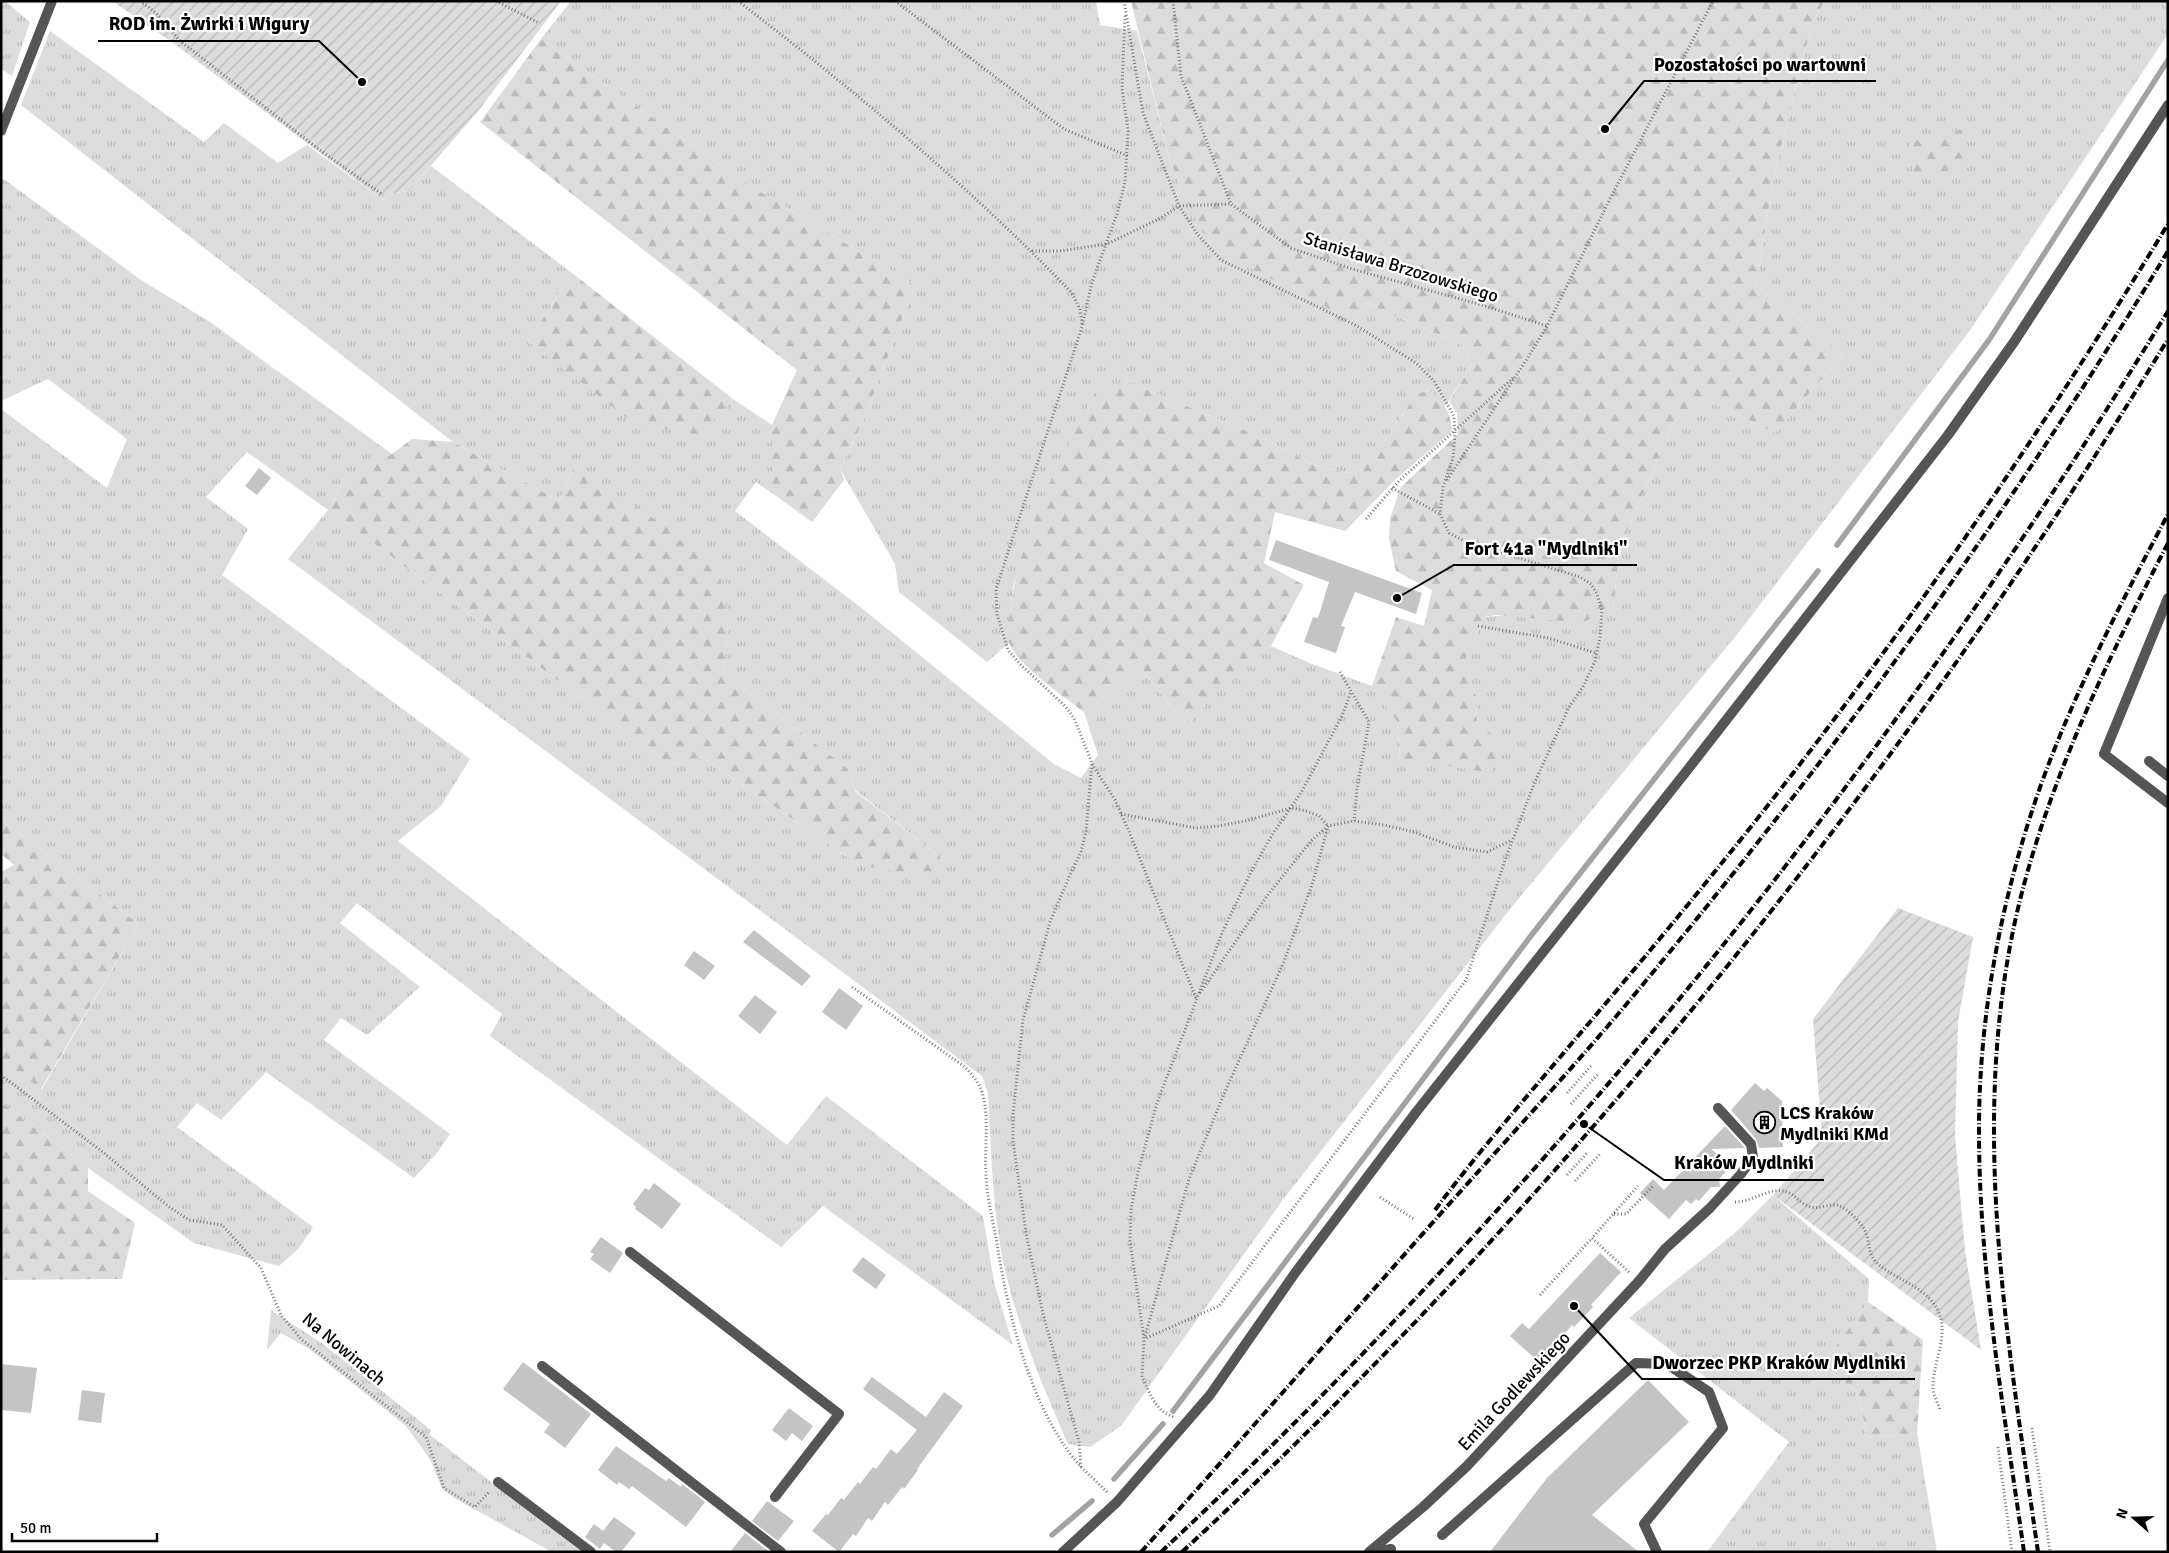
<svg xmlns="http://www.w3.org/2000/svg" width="2169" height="1553" viewBox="0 0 2169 1553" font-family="Signika,sans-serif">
  <defs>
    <pattern id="grass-tufts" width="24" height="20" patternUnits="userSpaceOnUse" patternTransform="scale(1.25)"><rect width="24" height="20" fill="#dcdcdc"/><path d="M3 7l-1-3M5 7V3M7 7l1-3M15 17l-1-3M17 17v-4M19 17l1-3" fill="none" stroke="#bbb"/></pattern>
    <pattern id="forest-firs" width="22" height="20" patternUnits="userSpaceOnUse" patternTransform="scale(1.25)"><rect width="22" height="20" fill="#dcdcdc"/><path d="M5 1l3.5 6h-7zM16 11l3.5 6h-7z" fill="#bbb"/></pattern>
    <pattern id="garden-furrows" width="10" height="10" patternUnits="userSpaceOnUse" patternTransform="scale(1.25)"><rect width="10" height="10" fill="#dcdcdc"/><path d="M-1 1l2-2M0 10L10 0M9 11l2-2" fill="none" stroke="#bbb"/></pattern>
  </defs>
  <rect width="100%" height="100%" fill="#fff"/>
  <path fill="url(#grass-tufts)" d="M1,1H5L30,22L12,76L1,69Z
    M571,1H1096L1100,25L1137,31L1169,158L1186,201L1366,303L1462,345L1472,365L1445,406L1430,391L1417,393L1373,458L1348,473L1314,465L1254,434L1126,381L1079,424L1032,526L1013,587L1008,630L1009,643L987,662L899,592L895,564L840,469L865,417L915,285L744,182L541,39Z
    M1825,1H2168V34L1971,329L1739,632L1511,908L1282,1201L1121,1426L1090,1447L1068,1444C1040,1380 1012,1314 1000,1245C992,1196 991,1144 988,1093L982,1076L288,559L328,510L247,452L206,497L248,529L222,575L470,759L441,806L398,841L787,1145L826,1096L983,1216L994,1282L1013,1345L823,1206L781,1247L490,1036L502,1014L357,903L340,923L420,987L367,1035L341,1018L324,1040L450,1134L437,1153L414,1178L266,1072L221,1120L197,1103L177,1127L313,1227L299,1248L279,1266L194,1243L88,1168L1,1102V1059L42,1089L139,924L1,820V409L107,488L127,439L48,379L1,401V177L141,280L210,322L392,454L343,478L329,510L670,764L702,757L859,865L940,857L855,790L848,769L724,673L728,620L574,467L559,501L453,442L21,105L50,31L204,142L224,123L278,163L307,145L383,200L388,194L409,191L431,166L572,273L528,342L700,434L733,399L772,425V493L756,482L735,511L864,610L1054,764L1081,778L1098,755L1084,712L1141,668L1174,710L1191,722L1242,660L1271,646L1307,662L1372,686L1397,721L1400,758L1477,727L1476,696L1464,662L1484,617L1613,607L1620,548L1673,424L1702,397L1775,433L1843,354L1756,285L1774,175L1812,23Z
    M1773,1195L1869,1279L1868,1302L1824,1363L1859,1395L1867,1438L1917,1433L1937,1552H1707L1789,1442L1629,1318L1735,1233Z
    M271,1310L323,1344L431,1430L429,1434L582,1552H552L456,1499L442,1489L430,1459L406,1426L308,1348L281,1333L267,1350Z"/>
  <path fill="url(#forest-firs)" d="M1131,1H1825L1812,23L1774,175L1756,285L1843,354L1775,433L1702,397L1673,424L1620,548L1613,607L1582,623L1496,615L1484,617L1464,662L1476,696L1477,727L1501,738L1491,773L1400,758L1397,721L1372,686L1396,617L1424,626L1432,590L1396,571L1389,539L1390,518L1401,487L1458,434L1457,413L1449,401L1472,365L1462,345L1366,303L1347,317L1228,257L1209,237L1186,201L1169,158Z
    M541,39L744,182L915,285L865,417L840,469L844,480L812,522L772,493V425L797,370L480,122Z
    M1963,129L1962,166L1916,181L1909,142Z
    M572,273L733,399L700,435L634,423L528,342Z
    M1126,381L1254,434L1314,465L1348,473L1373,458L1417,393L1430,391C1445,405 1450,410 1452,431L1396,479L1345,531L1275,512L1264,563L1304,585L1271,646L1242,661L1191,722L1174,710L1141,668L1084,712C1065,697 1015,664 1009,642C1006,632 1009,621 1010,612C1018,539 1061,456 1096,392Z
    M412,439L453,442L559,501L574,467L717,560L728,620L724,673L848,769L855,791L940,857L931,878L859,865L702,757L670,764L329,510L343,478L392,454Z
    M1,820L139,924L41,1089L1,1059V872L14,865L1,854Z
    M1,1102L88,1168V1191L135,1223L122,1279L1,1280Z
    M1868,1302L1923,1340L1917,1433L1867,1438L1859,1395L1824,1363Z"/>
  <path fill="url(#garden-furrows)" d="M112,1H561L479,110L409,191L388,194L383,200L173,43Z
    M1898,908L1973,937L1958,1022L1955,1135L1965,1251L1981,1350L1773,1195L1822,1138L1813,1019Z"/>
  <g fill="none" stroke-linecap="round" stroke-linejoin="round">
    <path stroke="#a3a3a3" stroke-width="5.5" d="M1837,545L1989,340L2168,60
      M1173,1411L1530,937L1818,571
      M1114,1479L1163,1424
      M1052,1535L1092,1501"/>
  </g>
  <path fill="#c4c4c4" d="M259,468L271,478L257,495L245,486Z
    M1276,540L1422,593L1416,614L1355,592L1341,626L1345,627L1336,653L1304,642L1313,617L1318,618L1329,582L1269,560Z
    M754,930L811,976L802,986L743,942Z
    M694,951L715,966L704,980L684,965Z
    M839,988L863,1006L846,1030L822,1012Z
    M755,995L777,1012L760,1034L738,1016Z
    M1755,1083L1764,1091L1767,1088L1782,1101L1783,1147L1759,1148L1756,1139L1731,1110Z
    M1725,1126L1745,1148L1711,1149L1732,1165L1719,1179L1720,1187H1711L1699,1201L1696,1199L1691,1204L1686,1200L1669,1219L1640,1193L1653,1179L1664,1190Z
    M654,1183L681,1204L662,1229L635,1209L636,1207L633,1204L645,1188L649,1190Z
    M601,1237L623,1253L610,1273L590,1259L594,1254L590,1252Z
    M1600,1253L1621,1272L1591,1305L1593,1307L1574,1327L1572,1325L1540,1363L1510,1336L1522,1323L1529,1329Z
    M863,1257L886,1275L876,1289L852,1271Z
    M523,1362L591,1414L565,1448L544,1432L550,1424L503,1389Z
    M1,1364L37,1368L31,1413L1,1410Z
    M872,1377L926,1417L944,1392L963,1406L917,1469L918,1470L904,1489L902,1487L888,1505L885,1502L872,1521L868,1518L856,1536L853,1534L839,1552L812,1531L826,1514L828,1515L841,1498L844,1500L858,1482L860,1484L873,1467L876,1469L891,1449L897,1454L917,1430L863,1389Z
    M1648,1380L1689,1422L1592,1515L1639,1552H1490L1547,1478Z
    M82,1390L105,1393L101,1423L78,1420Z
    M789,1408L813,1426L802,1441L792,1433L786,1441L772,1430Z
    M616,1446L666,1481L669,1478L681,1487L682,1484L705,1502L686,1527L632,1486L629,1489L619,1482L617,1485L598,1470Z
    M767,1501L794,1521L778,1541L752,1521Z
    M614,1517L636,1533L621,1552H616L604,1543L600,1549L585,1537L594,1524L603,1531Z
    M745,1533L769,1552H730Z"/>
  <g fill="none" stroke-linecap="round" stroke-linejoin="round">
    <path stroke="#777" stroke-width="3" stroke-dasharray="1 2.5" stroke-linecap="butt" d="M140,1L156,13L179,40L317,148L383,195
      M496,1L539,23
      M738,1C855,91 969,186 1072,293L1080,309L1082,324
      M895,1L1064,129L1128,156
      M1124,1L1143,113L1179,206L1198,235L1221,260L1357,326L1416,363L1434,381L1454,416L1455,434L1453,458L1443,487L1440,514L1449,533L1464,541L1580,577L1591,584L1597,594L1602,611L1600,637L1595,661L1583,687L1569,707L1534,784L1505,860L1466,980L1219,1306L1144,1339
      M1173,1L1181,76L1231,204L1291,248L1352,269L1482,305L1547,326
      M1032,251H1060L1107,244L1161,218L1179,206L1231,204
      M1447,480L1527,359L1547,326L1612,195L1713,1
      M1392,488L1440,514
      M1366,519L1399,481L1514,377
      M1478,626L1548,638L1596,653
      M1340,672L1369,722L1357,788L1354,821
      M1092,764L1115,800L1128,829L1196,998
      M1121,814L1196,828L1218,826L1245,821L1291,808L1306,811L1319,816L1328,826
      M852,987L965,1067C972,1075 979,1082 982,1092C990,1118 984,1149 986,1175C987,1198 993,1221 997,1243C1008,1315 1031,1412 1082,1468C1090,1476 1099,1484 1107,1492
      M1200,993L1267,896L1311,841L1328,826L1354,821L1384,825L1414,832L1454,847L1487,852L1512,840
      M1,1075L104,1153L168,1206L189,1220L222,1225L261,1268L281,1315L301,1339L426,1437L444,1488L475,1507L489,1492
      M1567,1093L1591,1066
      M1571,1104L1599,1073
      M1567,1175L1588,1152
      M1575,1181L1601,1153
      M1380,1197L1415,1220
      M1735,1202C1749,1202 1761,1193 1774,1191C1794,1188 1795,1202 1811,1207C1819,1209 1829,1204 1837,1205C1846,1207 1858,1220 1863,1227C1871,1239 1866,1254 1878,1264C1898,1281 1928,1287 1939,1313C1949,1337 1932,1364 1933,1388C1933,1395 1938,1403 1940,1410
      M1614,1214H1626L1653,1186
      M1629,1272L1592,1238L1638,1186
      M1540,1295L1592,1238
      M1145,1336L1189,1179L1227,1087L1283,964L1313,882L1328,826
      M1173,1417L1162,1411L1153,1400L1142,1377L1144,1339L1130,1241L1131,1210L1138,1172L1157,1103L1222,933L1251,872L1272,835L1302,791L1342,716L1351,692
      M2032,1428L2050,1552
      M1998,1447L2012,1552
      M1081,1467L1079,1442L1043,1314L1026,1233L1013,1141V1114L1023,1020L1050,922L1069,877L1081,852L1086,831L1092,763L1074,718L1065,706L1021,665L1008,650L997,614L996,589L1082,327L1092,282L1117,214L1125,182L1128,131L1122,88L1125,15"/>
    <path stroke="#555" stroke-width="10" d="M2168,598L2104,754L2168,803
      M2149,761L2168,776
      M630,1252L839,1414L775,1497
      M542,1366L781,1552
      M1442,1535L1636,1363L1667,1364L1709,1392L1723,1428L1644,1524L1657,1552
      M1375,1552L1391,1549"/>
    <path stroke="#555" stroke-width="10" d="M1,131L52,1
      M498,1482L591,1552
      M1063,1552L1117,1502L1210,1395L1295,1273L1417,1111L1685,773L1948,435L2014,342L2168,105
      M1369,1552L1423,1507L1467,1466L1639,1281L1665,1249L1710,1208L1741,1174L1753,1157L1751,1144L1718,1108"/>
    <path stroke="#000" stroke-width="4" stroke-dasharray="8 2.5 1 2.5" stroke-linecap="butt" d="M1435,1210C1478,1152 1526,1098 1572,1043C1631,974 1689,904 1746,833C1900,640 2040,435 2168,224
      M1141,1552C1245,1436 1347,1319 1451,1202C1517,1128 1586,1054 1649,977C1839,748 2014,506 2168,251
      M1161,1552C1552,1186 1889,768 2168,311
      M1182,1552C1561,1201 1900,780 2168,339
      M2024,1552C2004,1409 1978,1266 1979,1122C1980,1017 1999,913 2031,814C2065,709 2117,611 2168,514
      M2038,1552C2007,1334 1966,1114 2021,896C2053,771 2109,657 2168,543"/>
  </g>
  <defs>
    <symbol id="building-ring" viewBox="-11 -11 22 22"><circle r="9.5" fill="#fff" stroke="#000" stroke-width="1.5"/><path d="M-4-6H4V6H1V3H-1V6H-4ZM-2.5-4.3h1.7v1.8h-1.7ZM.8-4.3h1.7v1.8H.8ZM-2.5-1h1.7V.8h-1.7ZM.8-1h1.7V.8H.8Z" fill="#000"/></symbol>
  </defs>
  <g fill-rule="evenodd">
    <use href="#building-ring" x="1752" y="1110" width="25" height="25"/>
  </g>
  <g text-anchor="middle" stroke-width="4.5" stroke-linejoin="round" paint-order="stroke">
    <g font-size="18" fill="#000" stroke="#fff">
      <text transform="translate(1401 267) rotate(17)" y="6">Stanisława Brzozowskiego</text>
      <text transform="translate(344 1349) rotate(40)" y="6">Na Nowinach</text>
      <text transform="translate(1514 1391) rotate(-47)" y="6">Emila Godlewskiego</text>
    </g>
    <g font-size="18" font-weight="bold" fill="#000" stroke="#fff" text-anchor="start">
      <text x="1780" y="1119">LCS Kraków<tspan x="1780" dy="21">Mydlniki KMd</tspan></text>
    </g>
  </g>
  <path fill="none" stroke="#000" stroke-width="2" d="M362 82L319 41H98M1605 129L1644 81H1876M1397 598L1454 565H1637M1584 1124L1664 1180H1824M1574 1306L1642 1379H1915"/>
  <g fill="#000" stroke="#fff" stroke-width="2">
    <circle cx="362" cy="82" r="5"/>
    <circle cx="1605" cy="129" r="5"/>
    <circle cx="1397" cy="598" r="5"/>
    <circle cx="1584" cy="1124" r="5"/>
    <circle cx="1574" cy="1306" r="5"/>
  </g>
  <g font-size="19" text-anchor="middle" font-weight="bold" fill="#000" stroke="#fff" stroke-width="4.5" stroke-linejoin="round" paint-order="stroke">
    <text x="209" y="30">ROD im. Żwirki i Wigury</text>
    <text x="1760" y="71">Pozostałości po wartowni</text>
    <text x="1546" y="555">Fort 41a "Mydlniki"</text>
    <text x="1744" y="1169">Kraków Mydlniki</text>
    <text x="1779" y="1369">Dworzec PKP Kraków Mydlniki</text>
  </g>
  <rect width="2169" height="1553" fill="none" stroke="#000000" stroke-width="5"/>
  <g transform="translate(2134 1518) rotate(290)" stroke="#ffffff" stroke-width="4" paint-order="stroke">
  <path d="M0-4L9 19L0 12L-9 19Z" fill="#000000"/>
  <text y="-8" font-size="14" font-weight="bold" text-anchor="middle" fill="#000000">N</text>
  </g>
  <path d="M12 1533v8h145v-8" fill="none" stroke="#000000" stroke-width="2.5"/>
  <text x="20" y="1533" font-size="15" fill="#000000" stroke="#ffffff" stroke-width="4" paint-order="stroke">50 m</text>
</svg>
